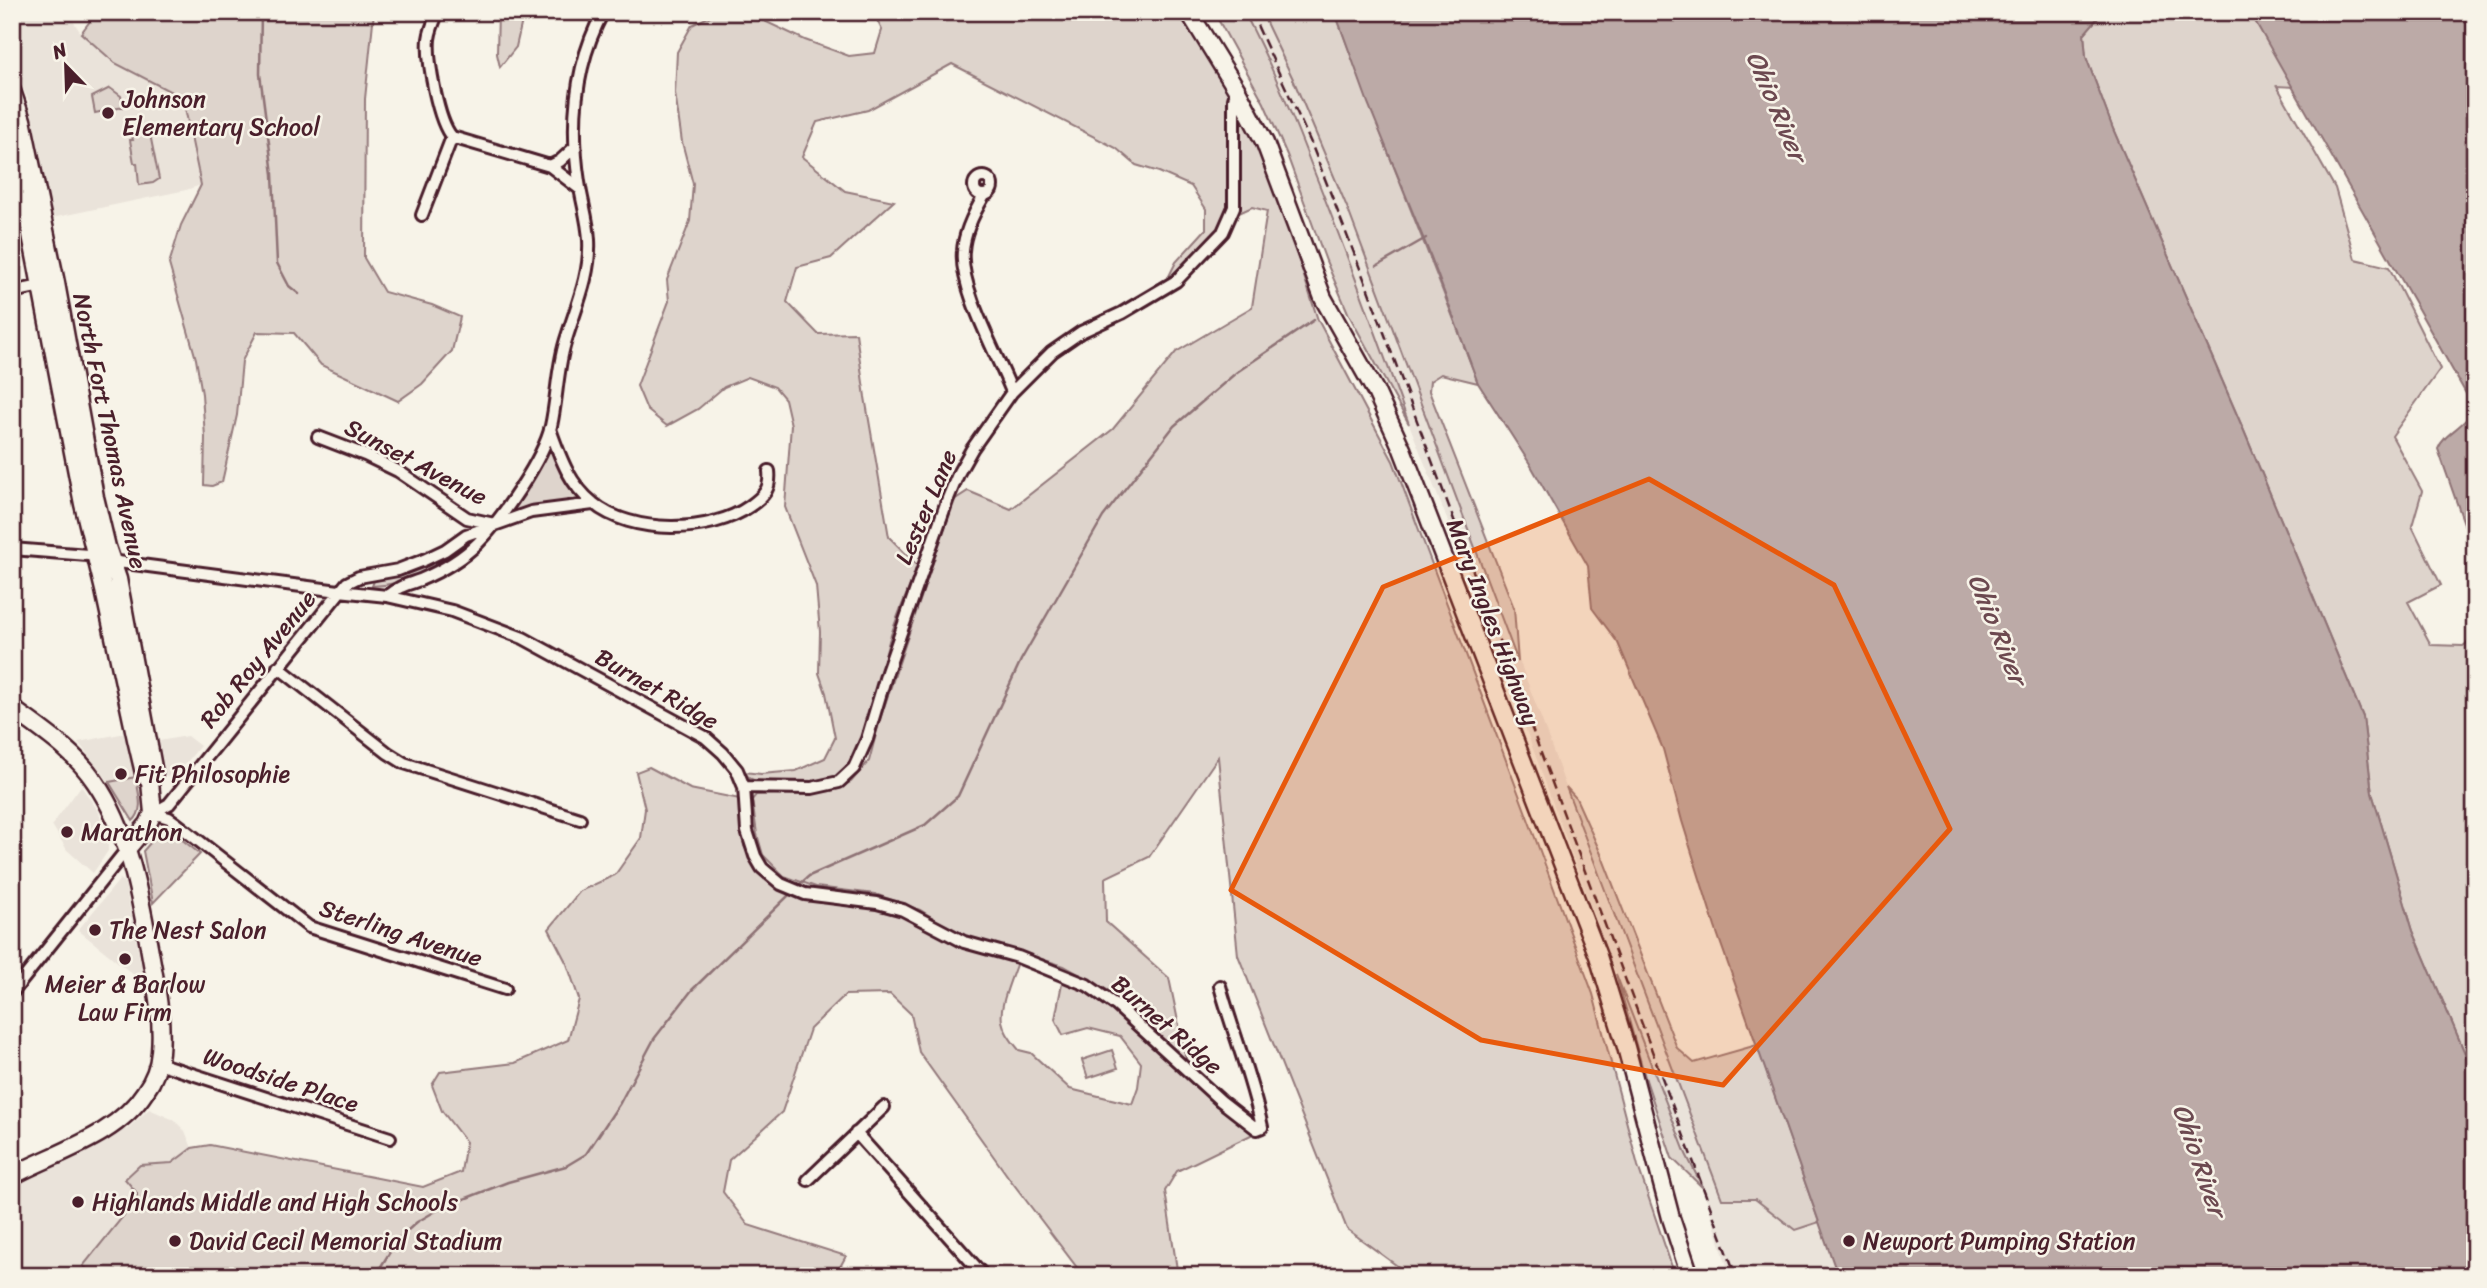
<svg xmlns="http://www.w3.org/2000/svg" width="2487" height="1288" viewBox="0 0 2487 1288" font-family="Sriracha,sans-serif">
  <rect width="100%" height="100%" fill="#f7f3e8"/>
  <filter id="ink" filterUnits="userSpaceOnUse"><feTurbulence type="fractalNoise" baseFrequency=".0143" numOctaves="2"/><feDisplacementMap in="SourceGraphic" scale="14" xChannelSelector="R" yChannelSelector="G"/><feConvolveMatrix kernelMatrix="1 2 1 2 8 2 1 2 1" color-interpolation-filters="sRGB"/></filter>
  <g filter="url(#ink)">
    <path fill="#eae3da" d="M12,12H67L81,33L115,63L183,98L201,185L186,190L52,218L29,101L12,66Z
      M1244,12H1261L1293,79L1347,207L1543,723L1592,860L1722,1199H1755L1795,1230L1871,1205L1888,1246L1809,1276H1730L1703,1188L1686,1154L1616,974L1461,554L1409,424L1336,226L1258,38Z
      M126,733L136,777L109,782L78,742Z
      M187,736L200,746L174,778L166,776L159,741Z
      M81,786L99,812L108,845V851L93,873L67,850L52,825Z
      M120,879L125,883L145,984L78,930Z
      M149,1109L174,1120L185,1131L192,1148L172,1163H158L152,1214L164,1209L188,1220L274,1276H12V1186L125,1128L126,1130Z"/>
    <path fill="#ded4cc" stroke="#947a7c" stroke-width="2" d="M97,12H374L365,99L364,258L384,292L432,305L460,317L452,351L422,384L398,401L321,365L294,333L257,332L242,361L237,415L222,482L212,486L204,485L205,437L202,394L196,359L169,264L181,225L201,185L183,98L115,63L81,33Z
      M498,12H524L516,47L500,67L497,54Z
      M745,12L805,40L849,56L875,53L882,30L873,12H1183L1230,88V200C1224,226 1193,266 1168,278L1176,262L1206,229V209L1191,186L1159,172L1136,165L1116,148L952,64L868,110L817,122L802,157L845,191L894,201L831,258L797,267L787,302L818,334L856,333L865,397L889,537L918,566C908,591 897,615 889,641C879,676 869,752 839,774C825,785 805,785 788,784C772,783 754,786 744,772L761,774L796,771L825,758L835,738L826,693L819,673L820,632L816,586L785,507L791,425L785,399L775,387L748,377L724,387L698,409L667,426L647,410L637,386L669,301L667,280L690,221L693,184L682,142L675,93L677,52L692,25L716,13Z
      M1214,12H1244C1270,61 1291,112 1311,164C1346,250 1377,337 1409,424L1349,315L1326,261L1287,155L1264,103Z
      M1261,12H1335C1380,137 1432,259 1478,383L1441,374L1430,381L1429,391L1514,608L1518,662L1347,207L1293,79Z
      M2103,12H2250L2294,87L2277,86L2335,188L2355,259L2389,267L2440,369L2392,436L2422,491L2412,526L2441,585L2408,602L2431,645L2463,646L2475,637V1077L2413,931L2372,793L2363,717L2244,431L2113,129L2086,57L2084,34Z
      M110,88L121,96L123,107L95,113L92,97Z
      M1237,98L1260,146L1279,198L1318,320L1393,461L1524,808L1593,994L1638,1166L1675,1276H1411L1347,1229L1238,955L1218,757L1149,857L1105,878L1106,922L1169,978L1187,1064L1111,992L1064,966L957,933L920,910L875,894L816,887L784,876L763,855L757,834L752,800L756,795L830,791L851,782L869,761L880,719L954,500L968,491L1011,509L1113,429L1176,352L1252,307L1267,211L1252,207L1239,213L1241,192Z
      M149,129L159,179L153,183L139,185L137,163H134L130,140H133L131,132Z
      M549,445L566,480L578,498L572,501L534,505L508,513Z
      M464,543H469L468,547C441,565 406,586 372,586L374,581C405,574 439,565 464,543Z
      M649,767L690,789L740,799L744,846L753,863L766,878L784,892L812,899L897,911L1017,962C1012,977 999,1006 1002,1021C1004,1032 1012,1042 1019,1050L1031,1053L1070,1089L1132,1104L1138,1087L1141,1063L1120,1036L1088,1028L1063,1035L1055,1019L1063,978C1098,992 1123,1021 1151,1046C1184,1074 1217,1102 1250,1129L1253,1134L1177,1171L1165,1191L1178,1276H1079L1078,1269L1009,1178L919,1052L911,1014L890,994L845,995L810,1029L782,1112L729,1160L723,1192L748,1225L846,1256L835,1276H98L83,1266L137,1199V1193L125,1179L140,1165L172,1163L192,1148L210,1145L423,1187L461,1172L466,1142L442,1111L432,1085L440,1072L515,1063L568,1040L579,999L567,964L549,929L580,891L615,875L641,838L645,809L636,772Z
      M136,777C138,793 145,810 133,821L109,782Z
      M1566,787L1576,798L1601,854L1677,1048L1694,1063L1757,1045L1819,1222L1795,1230L1755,1199H1722Z
      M165,826L200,854L153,903L143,851Z
      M1616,974L1686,1154L1703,1188L1672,1158L1645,1077Z
      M1112,1050L1118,1068L1088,1078L1082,1060Z"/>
    <path fill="#bcaaa7" stroke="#8e7275" stroke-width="2" d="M1335,12H2103L2084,34L2086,57L2113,129L2244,431L2363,717L2372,793L2413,931L2475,1077V1276H1838L1715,927L1682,821L1663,749L1618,643L1592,608L1588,566L1530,464L1478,383L1431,257L1368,103Z
      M2250,12H2475V555L2438,449C2445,431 2469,426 2473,406Z"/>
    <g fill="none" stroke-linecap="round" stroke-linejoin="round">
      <path stroke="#8e7275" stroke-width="2.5" d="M261,12L260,74L273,174L277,263L289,286L299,294
        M1377,266L1426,238
        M800,884L809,876L925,825L958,796L1021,660L1103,517L1174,426L1237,372L1314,320
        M375,1276L398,1239L417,1222L441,1208L508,1182L566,1166L586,1154L620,1103L654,1039L692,990L788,896"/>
      <defs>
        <path id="street" d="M438,12C434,21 430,30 429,39C427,60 438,122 452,137L550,166L580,189
          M550,166L560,161L575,147
          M974 186a9 9 0 1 1 18 0a9 9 0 1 1-18 0Z
          M984,196C975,211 964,233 963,251C959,288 998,356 1012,392
          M422,215L452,137
          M12,292L46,285
          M550,429C560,457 569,484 593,503C631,535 711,534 750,506C764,496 771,489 769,471
          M318,437L365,455L398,471L467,518L494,524
          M12,549L88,555L118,562L339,591L387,596L452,611L523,638L705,737L723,753L737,770L744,787L747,831L755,856L762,868L781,884L805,894L877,903L903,910L964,942L1018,957L1087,985L1117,1006L1221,1101L1257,1129L1262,1127C1252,1079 1233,1033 1220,986
          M387,596C399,586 406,585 420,580C441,571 462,559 478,543C501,520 544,458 551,426C557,399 557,370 565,343C575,309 591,276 589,240C588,220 582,202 579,182C570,123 574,66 603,12
          M278,667L388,753L404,763L580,819
          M744,787L812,788L839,782L854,768L867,739L887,672L947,501L959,472L972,449L1012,392L1052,352L1081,332L1122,313L1176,281L1223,232L1234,207V99L1237,90
          M153,813L169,804L347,583L359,577L398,570L424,560L445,550L466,535L531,512L593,504
          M153,813L169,818L176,823L309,927L505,989
          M12,993L127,849
          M158,1063L390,1138
          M856,1133L984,1276
          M808,1180L884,1107"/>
        <path id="secondary" d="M1189,12L1237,90L1265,143L1323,298L1376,392L1402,449L1598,956L1626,1047L1671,1218L1690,1276
          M12,91L22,120L56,283L95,497L107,547L118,579L154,773
          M12,136L83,504L104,590L136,739L144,773L150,782L153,813L148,824L127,849
          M12,708C41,730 75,751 95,782C129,831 140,896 150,952C156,986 163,1018 160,1052C159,1066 153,1081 145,1092C117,1136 57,1152 12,1176"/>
      </defs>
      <use href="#street" stroke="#4a1f2b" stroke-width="16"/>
      <use href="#secondary" stroke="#4a1f2b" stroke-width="21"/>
      <use href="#street" stroke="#f7f3e8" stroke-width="10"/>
      <use href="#secondary" stroke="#f7f3e8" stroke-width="16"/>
      <path stroke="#4a1f2b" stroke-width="2.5" stroke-dasharray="10 5" stroke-linecap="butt" d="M1251,12L1311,143L1366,284L1736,1276"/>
    </g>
  </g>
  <path fill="#e8590c" fill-opacity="0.2" stroke="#e8590c" stroke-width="5" stroke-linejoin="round" d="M1649,479L1834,585L1950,829L1723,1085L1481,1040L1231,890L1383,587Z"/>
  <g fill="#4a1f2b" stroke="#f7f3e8" stroke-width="2.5">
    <circle cx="108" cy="113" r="7"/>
    <circle cx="121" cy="774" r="7"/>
    <circle cx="67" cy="832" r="7"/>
    <circle cx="95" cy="930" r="7"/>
    <circle cx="125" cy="959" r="7"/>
    <circle cx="78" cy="1202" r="7"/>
    <circle cx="175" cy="1241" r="7"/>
    <circle cx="1849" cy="1241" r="7"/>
  </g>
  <g text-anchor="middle" stroke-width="5" stroke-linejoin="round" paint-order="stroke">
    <g font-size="24" fill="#4a1f2b" stroke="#f7f3e8" text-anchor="start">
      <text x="122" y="107">Johnson<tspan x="122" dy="28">Elementary School</tspan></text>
      <text x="135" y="782">Fit Philosophie</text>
      <text x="81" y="840">Marathon</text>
      <text x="109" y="938">The Nest Salon</text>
      <text x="125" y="992" text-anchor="middle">Meier &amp; Barlow<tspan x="125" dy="28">Law Firm</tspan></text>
      <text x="92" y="1210">Highlands Middle and High Schools</text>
      <text x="189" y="1249">David Cecil Memorial Stadium</text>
      <text x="1863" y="1249">Newport Pumping Station</text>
    </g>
    <g font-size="24" fill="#4a1f2b" stroke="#f7f3e8">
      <text transform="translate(110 431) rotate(78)" y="8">North Fort Thomas Avenue</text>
      <text transform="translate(416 462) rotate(28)" y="8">Sunset Avenue</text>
      <text transform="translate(926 507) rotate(-67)" y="8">Lester Lane</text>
      <text transform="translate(1493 622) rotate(69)" y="8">Mary Ingles Highway</text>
      <text transform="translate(258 659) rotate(-51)" y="8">Rob Roy Avenue</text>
      <text transform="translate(657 689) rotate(30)" y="8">Burnet Ridge</text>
      <text transform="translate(401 933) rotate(18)" y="8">Sterling Avenue</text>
      <text transform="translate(1167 1025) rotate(41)" y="8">Burnet Ridge</text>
      <text transform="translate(281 1080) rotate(18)" y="8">Woodside Place</text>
    </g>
    <g font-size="26" font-style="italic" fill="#6c4950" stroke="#f7f3e8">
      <text transform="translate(1777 106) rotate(67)" y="9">Ohio River</text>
      <text transform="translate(1998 629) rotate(68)" y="9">Ohio River</text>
      <text transform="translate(2200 1160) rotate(71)" y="9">Ohio River</text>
    </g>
  </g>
  <rect width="2487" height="1288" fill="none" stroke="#f7f3e8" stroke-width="42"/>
  <rect x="21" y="21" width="2445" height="1246" fill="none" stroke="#4a1f2b" stroke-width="2.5" filter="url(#ink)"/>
  <g transform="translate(66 66) rotate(337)" stroke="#f7f3e8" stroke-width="5" paint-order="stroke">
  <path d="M0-5L12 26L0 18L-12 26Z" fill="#4a1f2b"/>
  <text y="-10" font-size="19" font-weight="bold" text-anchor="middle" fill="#4a1f2b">N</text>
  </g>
</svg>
